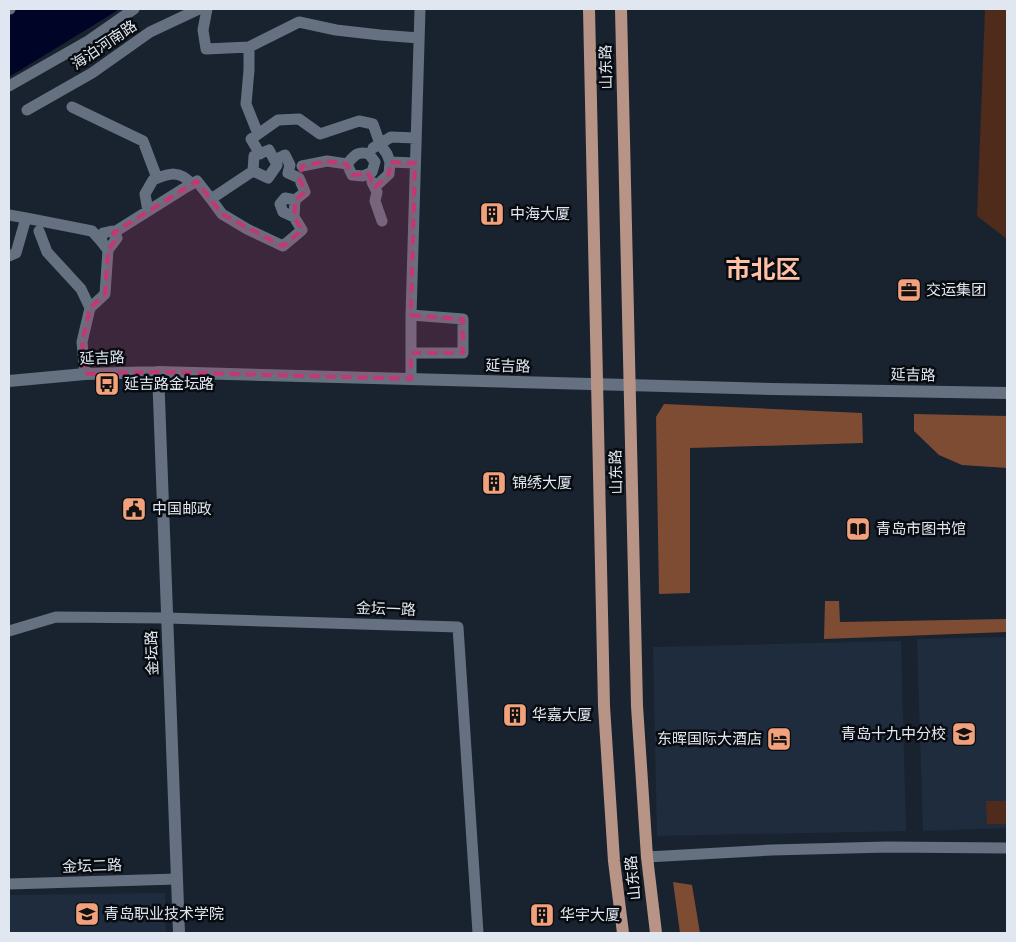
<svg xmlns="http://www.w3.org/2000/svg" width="1016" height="942" viewBox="0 0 1016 942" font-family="Ubuntu,'Noto Sans SC',sans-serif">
  <rect width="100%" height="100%" fill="#19232f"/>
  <path fill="#1e2c3e" d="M1007,637V828L923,831L917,639Z
    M901,641L906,831L657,836L653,647Z
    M165,893L166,933H9V895Z"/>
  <path fill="#4e2b1a" d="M985,9H1007V239L977,216Z
    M986,801H1007V824H987Z"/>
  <path fill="#7e4b33" d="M664,404L862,413L863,443L690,448V593L659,594L656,417Z
    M914,414L1007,416V468L962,465L939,455L914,431Z
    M825,601H839L840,622L1007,619V632L824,639Z
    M673,882L692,885L700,933H680Z"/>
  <path fill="#000527" d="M18,9H120L9,77V14Z"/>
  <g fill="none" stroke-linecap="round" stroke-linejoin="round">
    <path stroke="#657180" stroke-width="11" d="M9,9H10
      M207,9L203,30L206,49L249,47
      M9,86L88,41L134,9
      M72,107L143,141L157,178
      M27,110L92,73L150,32L199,9
      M258,134L246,104L249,70V47L299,22L336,30L380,35L419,38
      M373,148L391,137L416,138
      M260,154L251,139L278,120L299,119L320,134L359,121L373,124L380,144L387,154L390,162
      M275,160L285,155L290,165L288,173L299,178L305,192L295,200
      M302,166L327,161L347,164L352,175L363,176L372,172L375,162L369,154C357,151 355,155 347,164
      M372,182L377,192L375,201L382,221
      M375,187L389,174L390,162L415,163
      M211,199L222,214L247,229L283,246L302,230L294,217L283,212L280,204L285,198L295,200L294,217
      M148,211L145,194L153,180C170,173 179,170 192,184
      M9,215L26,218
      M39,231L47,252L81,289L90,308L82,342L85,374
      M113,233L183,189L197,181L211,199L253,171L254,156L269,150L277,165L268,178L253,171
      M9,256L16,253L26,218L92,231L101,241
      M90,308L105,294L108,250L101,241L103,233L112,231L117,238L108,250
      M411,353H463V319L411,315
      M411,379V315L420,9
      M9,631L56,617L167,618L458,627L478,933
      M647,857L772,850L887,847L1007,848
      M9,884L177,879"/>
    <path stroke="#657180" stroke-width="12" d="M158,372L179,933
      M9,381L85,374L158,372L772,389L1007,393"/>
    <path stroke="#b89487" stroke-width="12" d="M589,9L604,706L614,861L623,933
      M621,9L637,706L647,857L656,933"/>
  </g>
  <path fill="#c63771" fill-opacity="0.2" stroke="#c63771" stroke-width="4" stroke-dasharray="10 6" stroke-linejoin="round" d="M327,161L347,164L352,175L368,173L375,187L389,174L390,162L415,163L411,315L463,319V353H411V379L158,372L85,374L82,342L90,308L105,294L108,250L117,238L113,233L197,181L222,214L283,246L302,230L294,217L295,200L305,192L299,178L302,166Z"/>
  <defs>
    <symbol id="building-square" viewBox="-11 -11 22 22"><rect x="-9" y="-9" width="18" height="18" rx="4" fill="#f1a17c" stroke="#080c11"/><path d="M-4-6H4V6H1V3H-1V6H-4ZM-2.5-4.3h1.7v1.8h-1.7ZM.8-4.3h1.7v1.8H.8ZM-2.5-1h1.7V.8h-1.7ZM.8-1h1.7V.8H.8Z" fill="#111"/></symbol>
    <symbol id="office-square" viewBox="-11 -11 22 22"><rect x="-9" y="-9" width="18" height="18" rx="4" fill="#f1a17c" stroke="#080c11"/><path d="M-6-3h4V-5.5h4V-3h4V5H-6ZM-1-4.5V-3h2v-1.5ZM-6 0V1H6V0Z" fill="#111"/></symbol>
    <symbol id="bus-square" viewBox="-11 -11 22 22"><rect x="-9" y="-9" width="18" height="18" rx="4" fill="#f1a17c" stroke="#080c11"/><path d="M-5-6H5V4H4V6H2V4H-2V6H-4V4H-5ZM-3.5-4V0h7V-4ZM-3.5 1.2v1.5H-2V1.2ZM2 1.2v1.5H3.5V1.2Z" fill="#111"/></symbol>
    <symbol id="civic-square" viewBox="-11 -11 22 22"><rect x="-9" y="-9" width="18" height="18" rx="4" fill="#f1a17c" stroke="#080c11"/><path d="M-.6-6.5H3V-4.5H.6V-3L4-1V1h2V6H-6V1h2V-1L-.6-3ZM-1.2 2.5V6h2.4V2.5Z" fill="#111"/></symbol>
    <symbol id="library-square" viewBox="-11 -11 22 22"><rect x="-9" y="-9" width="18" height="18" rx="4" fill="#f1a17c" stroke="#080c11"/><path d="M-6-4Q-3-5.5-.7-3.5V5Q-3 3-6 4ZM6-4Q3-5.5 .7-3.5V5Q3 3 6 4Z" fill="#111"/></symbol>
    <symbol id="school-square" viewBox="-11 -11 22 22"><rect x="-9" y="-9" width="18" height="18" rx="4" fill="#f1a17c" stroke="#080c11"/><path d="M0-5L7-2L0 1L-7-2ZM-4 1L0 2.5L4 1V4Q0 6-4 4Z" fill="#111"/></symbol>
    <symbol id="hotel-square" viewBox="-11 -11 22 22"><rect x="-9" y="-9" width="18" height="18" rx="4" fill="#f1a17c" stroke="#080c11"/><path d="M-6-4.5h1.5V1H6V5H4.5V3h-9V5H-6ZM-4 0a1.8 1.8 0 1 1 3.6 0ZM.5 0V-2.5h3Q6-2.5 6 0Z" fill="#111"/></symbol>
  </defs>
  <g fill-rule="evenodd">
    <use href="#building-square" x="478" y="200" width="28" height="28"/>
    <use href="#office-square" x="895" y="276" width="28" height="28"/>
    <use href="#bus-square" x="93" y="370" width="28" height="28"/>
    <use href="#building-square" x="480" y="469" width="28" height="28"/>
    <use href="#civic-square" x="120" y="495" width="28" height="28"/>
    <use href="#library-square" x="844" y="515" width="28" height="28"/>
    <use href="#building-square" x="501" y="701" width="28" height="28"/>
    <use href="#school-square" x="950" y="720" width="28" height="28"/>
    <use href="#hotel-square" x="765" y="725" width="28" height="28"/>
    <use href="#school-square" x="73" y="900" width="28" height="28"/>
    <use href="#building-square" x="528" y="901" width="28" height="28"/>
  </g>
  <g text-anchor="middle" stroke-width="5" stroke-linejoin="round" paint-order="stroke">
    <g font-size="15" fill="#e0e7f0" stroke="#080c11">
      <text transform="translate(104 45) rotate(-34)" y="5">海泊河南路</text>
      <text transform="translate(606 67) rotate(-91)" y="5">山东路</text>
      <text transform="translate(102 358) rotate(-2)" y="5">延吉路</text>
      <text transform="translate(508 366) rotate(2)" y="5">延吉路</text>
      <text transform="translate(913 375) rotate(1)" y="5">延吉路</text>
      <text transform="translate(616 472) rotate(-91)" y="5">山东路</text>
      <text transform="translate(386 609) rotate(2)" y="5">金坛一路</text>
      <text transform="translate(152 653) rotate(-92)" y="5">金坛路</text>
      <text transform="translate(92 866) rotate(-2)" y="5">金坛二路</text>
      <text transform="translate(633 878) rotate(-96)" y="5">山东路</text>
    </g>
    <g font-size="15" fill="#e0e7f0" stroke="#080c11" text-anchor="start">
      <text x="510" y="219">中海大厦</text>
      <text x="926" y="295">交运集团</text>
      <text x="124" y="389">延吉路金坛路</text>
      <text x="512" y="488">锦绣大厦</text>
      <text x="152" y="514">中国邮政</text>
      <text x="876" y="534">青岛市图书馆</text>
      <text x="532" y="720">华嘉大厦</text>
      <text x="946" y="739" text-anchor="end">青岛十九中分校</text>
      <text x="762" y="744" text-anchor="end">东晖国际大酒店</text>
      <text x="104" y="919">青岛职业技术学院</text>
      <text x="560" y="920">华宇大厦</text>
    </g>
    <g font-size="25" font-weight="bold" fill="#fec1a6" stroke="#080c11">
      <text x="763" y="278">市北区</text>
    </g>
  </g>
  <rect width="1016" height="942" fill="none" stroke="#e0e7f0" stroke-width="20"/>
</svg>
